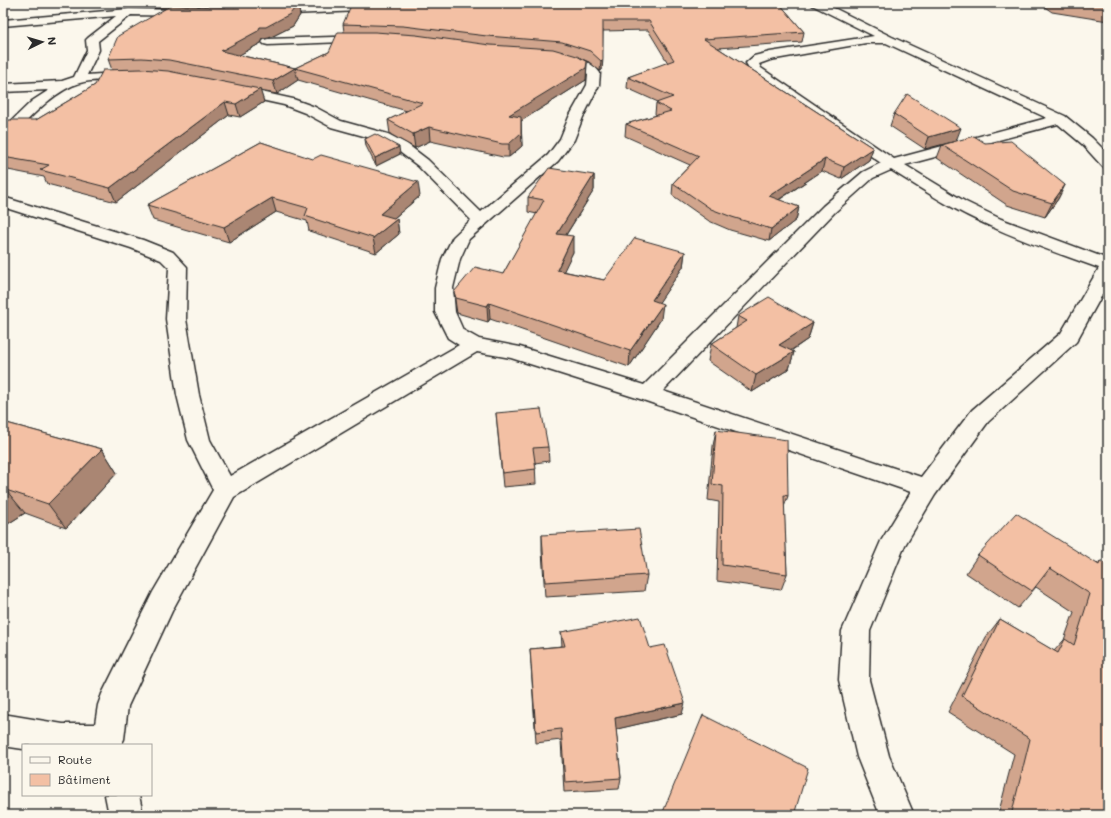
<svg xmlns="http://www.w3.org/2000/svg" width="1111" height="818" viewBox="0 0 1111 818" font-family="Mali,sans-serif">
  <rect width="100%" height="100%" fill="#fbf7ec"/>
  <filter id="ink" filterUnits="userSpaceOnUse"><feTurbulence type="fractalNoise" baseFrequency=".025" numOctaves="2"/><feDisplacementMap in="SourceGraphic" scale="8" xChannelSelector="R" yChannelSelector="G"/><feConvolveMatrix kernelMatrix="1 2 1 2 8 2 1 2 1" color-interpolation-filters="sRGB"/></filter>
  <g filter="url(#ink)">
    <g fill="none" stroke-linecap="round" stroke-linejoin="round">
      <defs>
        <path id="minor" d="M811,3H824L892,37L1065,116L1092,138L1108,154V168L1103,167L1082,144L1058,124L905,165L966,202L1001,219L1108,259V284L1076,342L988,422L935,495L905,545L870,631L869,680L889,756L914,815H880L857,757L839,680L842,631L881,541L911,492L640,399L511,358L477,352L234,497L173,609L128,706L124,739L121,745H23V749L3,746V714L63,724H95L98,705L102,694L153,592L213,490L188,440L177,395L166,319L169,268L161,260L131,248L3,207V197L143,240L173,252L187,267L186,319L199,395L210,440L230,476L459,345L448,338L435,312V288L442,259L453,237L471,220L418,166L397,150L378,140L331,127L305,113L284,105L229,93L228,90L229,87L234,86L293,99L315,107L341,121L388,134L407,144L428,160L481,212L548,155L560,139L569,117L587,85L588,74L573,65L554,60L552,57L554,54C567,51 593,62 600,73L599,85L583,117L574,140L558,161L469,239L460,259L453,288L455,312L463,330L479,339L520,347L644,385L823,206L863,172L881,163L752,73L746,63L754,56L770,52L874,36L812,5ZM866,43H886L1047,118L894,159L761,68L759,64L770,60ZM891,170C923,190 955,211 990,226C1025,242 1062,255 1099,268L1061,333L972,410L921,477L663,391L835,212L873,178Z
          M379,5L383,6L384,8L383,10L269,15L264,12L269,9Z
          M129,9L189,10L194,13L189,16L131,15L98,41L99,50L87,75L128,72L132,73L134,76L132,79C116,83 97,78 80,83C54,90 27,121 8,140L3,141V129L32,101L49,90L3,92V84L62,81L74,77L87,50L86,40L88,38L116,16L3,26V20Z
          M365,36L369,37L371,39L369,41L268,45L264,44L262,42L264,40L268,39Z
          M105,795H139L143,815H109Z"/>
      </defs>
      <use href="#minor" stroke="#2b2b2b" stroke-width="3"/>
      <use href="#minor" fill="#fbf7ec" fill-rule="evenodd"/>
    </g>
    <path fill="#d1a58d" stroke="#2b2b2b" d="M150,3H308L306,6L298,7L300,15L293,26L269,38L263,39L261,43L239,55L295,68L329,52L344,32L343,24L779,3L804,32L802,42L718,48L873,148L869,160L841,179L822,171L779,200L799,207L796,220L769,241L730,230L709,221L672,195L673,183L690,165L625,136L626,124L657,115L655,114L656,103L658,102L627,88L628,77L668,63L648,30L603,31L602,70L600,71L589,62L580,58L587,62L586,80L521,121L522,146L509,157H503L430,141L415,148L390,134L388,120L407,111L298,80L277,94L260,91L264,102L240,117L229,115L116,202L47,184L44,177L3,169V126L36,120L95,85L112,70L108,59L166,8H152Z
      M1039,3H1108V21L1052,12Z
      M894,114L956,141L925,149L890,126Z
      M365,139L400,154L376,166L366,146Z
      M261,142L420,196L394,218L397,219L399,234L376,253L309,231L307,221L276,212L229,242L153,220L147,205Z
      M985,143L1065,185L1058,199L1045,217L1007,205L937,158L942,145Z
      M594,175V190L566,235L573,252L563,271L604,280L685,252L683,267L659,302L661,319L629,367L490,319L488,322L457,313L456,307L454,292L503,274L537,214L528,212V197Z
      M738,316L813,323L808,339L791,351L794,352L789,369L752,392L708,361L711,344L736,328Z
      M496,413L548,447L549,461L535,463L536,484L503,487Z
      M3,422L102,449L117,473L66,528L25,513L3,527Z
      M716,430L788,496L784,507L787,574L781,590L717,581L719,502L708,500L713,446Z
      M542,535L647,575L644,591L545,597L542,551Z
      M978,555L1097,564L1100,561L1108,815H998L1014,754L948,712L986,637L1000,619L1054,651L1064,640L1074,612L1036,587L1018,608L966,573Z
      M561,632L650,648L682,714L616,729L621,778L619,789L564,792L561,740L536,743L530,649L562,646Z
      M663,812L794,815H662Z"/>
    <path fill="#aa8673" stroke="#2b2b2b" d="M306,3H308L306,6Z
      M298,4L300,15L293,26L269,38L263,39L261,43L225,63L221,51Z
      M603,59L602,70L600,71L601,61Z
      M587,62L586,80L521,121L522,146L509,157V115Z
      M295,68L298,80L277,94L273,81Z
      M260,89L264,102L240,117L236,104Z
      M225,102L229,115L116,202L110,188Z
      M429,127L430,141L415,148L413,134Z
      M961,128L956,141L925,149L929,137Z
      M399,147L400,154L376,166L375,158Z
      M873,148L869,160L841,179L844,167Z
      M825,159L822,171L766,208L769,196Z
      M594,175V190L557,249V234Z
      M418,182L420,196L382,228L380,214Z
      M1065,185L1058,199L1045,217L1052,203Z
      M272,198L276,212L229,242L224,227Z
      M799,207L796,220L769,241L771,229Z
      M397,219L399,234L376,253L373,238Z
      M573,236V252L557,285V270Z
      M685,252L683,267L650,316L652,300Z
      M489,303L490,319L488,322L487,306Z
      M663,304L661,319L629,367L630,351Z
      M813,323L808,339L775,361L779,345Z
      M794,352L789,369L752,392L756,375Z
      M102,449L117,473L66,528L48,504Z
      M6,490L25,513L3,527V492Z
      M685,703L682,714L613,730L615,718Z"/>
    <path fill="#f3c0a4" stroke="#2b2b2b" d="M352,3H779L804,32L704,39L873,148L844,167L825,159L769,196L799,207L771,229L732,217L711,209L673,183L699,156L626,124L671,111L656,103L673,97L628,77L674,60L649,21H603V59L601,61L590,51L562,42L487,36L403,26L343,24Z
      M298,4L290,14L266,27H260L258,31L221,51L295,68L329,52L338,32H375L416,35L490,45L553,49L577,56L587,62L586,68L509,115L521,117V133L509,144H502L429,127L413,134L388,120L423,103L295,68L273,81L169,60L142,58L108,59L118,36L170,6L227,7Z
      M141,69L168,71L260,89L236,104L225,102L110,188L40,170L49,165L3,157V126L9,120H36L95,85L103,70Z
      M907,94L961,128L929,137L894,114Z
      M375,134L399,147L375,158L365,139Z
      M974,136L985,143L1011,141L1065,185L1052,203L1013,191L942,145Z
      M261,142L313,159L321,155L418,182L380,214L397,219L373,238L305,216L308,208L272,198L224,227L147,205Z
      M549,168L594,175L557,234L573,236L557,270L604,280L635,238L685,252L652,300L663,304L630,351L489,303L487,306L456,298L454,292L475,267L503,274L544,200L528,197Z
      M769,297L813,323L779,345L794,352L756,375L711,344L747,321L738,316Z
      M541,409L548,447L533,448L536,469L502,473L496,413Z
      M3,422L102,449L48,504L6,490L3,492Z
      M716,430L787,440L788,496L784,495L787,574L722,565L723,486L712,484Z
      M1016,513L1099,565L1100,561L1108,565V815H1018L1012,812L1030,739L962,696L1000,619L1058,653L1065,639L1074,645L1090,594L1050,568L1032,591L978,555Z
      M639,529L647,575L545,582L542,535Z
      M640,617L650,648L665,645L685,703L615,718L621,778L565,782L561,729L536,732L530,649L565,646L561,632Z
      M703,715L808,768L794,815H669L663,812Z"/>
  </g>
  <rect width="1111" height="818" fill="none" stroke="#fbf7ec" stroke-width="16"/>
  <rect x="8" y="8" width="1095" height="802" fill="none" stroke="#2b2b2b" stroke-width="1.5" filter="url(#ink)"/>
  <rect x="22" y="744" width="130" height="52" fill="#fbf7ec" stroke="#a8a59f"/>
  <rect x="30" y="757" width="20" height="6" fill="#fbf7ec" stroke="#a8a59f"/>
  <text x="58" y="764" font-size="12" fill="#2b2b2b">Route</text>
  <rect x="30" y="774" width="20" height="12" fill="#f3c0a4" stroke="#a8a59f"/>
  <text x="58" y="784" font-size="12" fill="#2b2b2b">Bâtiment</text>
  <g transform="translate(42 42) rotate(85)" stroke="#fbf7ec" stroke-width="3" paint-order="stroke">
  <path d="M0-3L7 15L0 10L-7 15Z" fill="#2b2b2b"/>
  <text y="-6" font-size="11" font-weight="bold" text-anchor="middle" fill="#2b2b2b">N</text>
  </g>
</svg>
